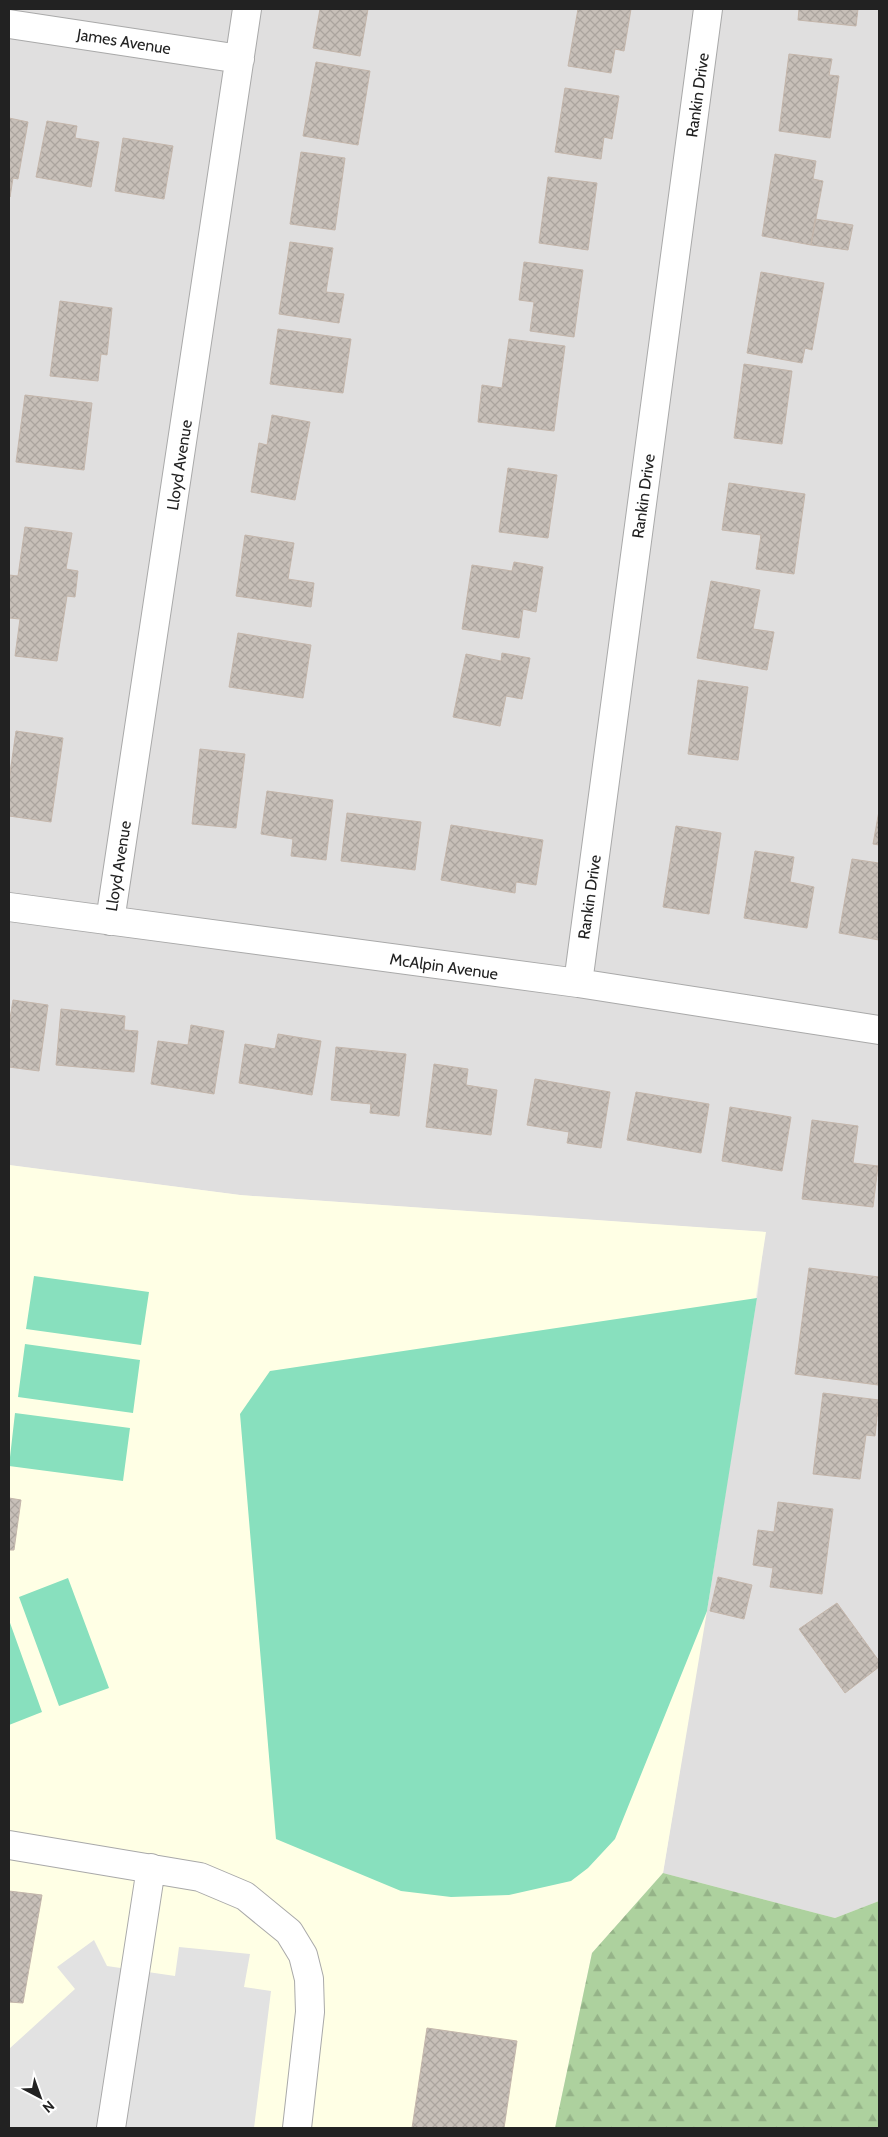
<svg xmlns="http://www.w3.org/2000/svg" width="888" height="2137" viewBox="0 0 888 2137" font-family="Cabin,sans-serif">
  <defs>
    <pattern id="forest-firs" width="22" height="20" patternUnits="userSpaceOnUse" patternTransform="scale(1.25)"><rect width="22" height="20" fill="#add19e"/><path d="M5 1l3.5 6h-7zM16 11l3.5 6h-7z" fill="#95b388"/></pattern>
    <pattern id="building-cross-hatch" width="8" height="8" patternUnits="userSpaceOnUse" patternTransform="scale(1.25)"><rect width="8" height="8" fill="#c7bfb8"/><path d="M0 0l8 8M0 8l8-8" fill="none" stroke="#aba49e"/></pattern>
  </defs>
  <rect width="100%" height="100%" fill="#f2efe9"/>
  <path fill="#e0dfdf" d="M9,9H879V1901L835,1918L663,1873L757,1298L765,1232L240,1195L9,1165Z"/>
  <path fill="#ffffe5" d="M9,1165L240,1195L766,1232L707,1611L663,1873L592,1953L555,2128H9Z"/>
  <path fill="url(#forest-firs)" d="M663,1873L835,1918L879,1901V2128H555L592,1953Z"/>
  <path fill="#88e0be" d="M34,1276L149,1292L141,1345L26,1329Z
    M757,1298L707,1611L615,1839L588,1868L571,1881L509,1895L451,1897L401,1891L276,1839L240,1414L270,1371Z
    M25,1344L140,1360L133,1413L18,1397Z
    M15,1413L130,1428L123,1481L9,1466Z
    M68,1578L109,1688L59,1706L19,1597Z
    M9,1620L42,1712L9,1725Z"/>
  <path fill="#e2e2e2" d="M94,1940L107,1966L175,1976L179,1947L250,1954L244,1987L271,1991L254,2128H9V2049L75,1989L57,1967Z"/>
  <path fill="url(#building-cross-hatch)" stroke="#c4b6ab" d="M320,9H368L360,56L313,48Z
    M578,9H631L624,51L615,49L611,73L568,66Z
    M799,9H858L856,26L798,20Z
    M789,54L832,59L829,75L839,76L830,138L779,131Z
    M316,62L370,71L358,145L303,136Z
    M565,88L619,96L612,139L604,137L601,159L555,152Z
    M9,118L28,122L18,179L13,178L10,197Z
    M47,121L77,126L75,138L99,142L91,187L36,177Z
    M123,138L173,146L164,199L115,191Z
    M301,152L345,158L335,230L290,224Z
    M775,154L816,161L813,179L823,181L811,245L762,236Z
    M548,177L597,183L588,250L539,243Z
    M815,219L853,225L848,250L811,245Z
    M290,242L333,248L326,292L344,294L339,323L279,314Z
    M524,262L583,270L574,337L530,331L534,302L519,300Z
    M761,272L824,283L812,350L805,348L802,363L747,353Z
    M60,301L112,308L107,355L101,354L98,381L50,376Z
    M278,329L351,339L343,393L270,384Z
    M509,339L565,346L554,431L478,422L482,385L502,388Z
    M744,364L792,371L782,444L734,438Z
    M25,395L92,403L84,470L16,462Z
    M272,415L310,422L295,500L251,492L259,443L267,445Z
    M508,468L557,475L548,538L499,532Z
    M729,483L805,494L794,574L756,569L761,535L722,530Z
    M25,527L72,533L66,569L78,571L75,597L67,596L57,661L15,656L20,619L9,618V575L18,576Z
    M245,535L294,543L288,579L314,583L311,607L236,596Z
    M514,562L543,567L536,612L523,609L519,638L462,629L472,565L512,571Z
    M711,581L760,590L753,629L774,632L767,670L697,658Z
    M238,633L311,645L303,698L229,687Z
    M502,653L530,658L522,699L506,696L500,726L453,717L466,654L501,661Z
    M698,680L748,687L738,760L688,754Z
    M16,731L63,738L51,822L9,816V780Z
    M200,749L245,754L236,828L192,824Z
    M267,791L333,800L326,860L291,856L293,839L261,834Z
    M879,811V845L873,844Z
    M347,813L421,822L415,870L341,861Z
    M451,825L543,840L536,885L516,882L515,893L441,880Z
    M676,826L721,833L709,914L663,907Z
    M755,851L794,857L790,882L814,887L807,928L744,918Z
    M852,859L879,863V940L839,933Z
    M13,1000L48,1005L39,1071L9,1067V1025Z
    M61,1009L125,1016L124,1030L138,1031L134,1072L56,1065Z
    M191,1025L224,1031L214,1094L151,1084L158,1041L188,1045Z
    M278,1034L321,1041L312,1095L239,1083L245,1044L275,1049Z
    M336,1047L406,1054L399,1116L370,1113L371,1104L331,1100Z
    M434,1064L468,1069L466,1085L497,1090L491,1135L426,1127Z
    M535,1079L610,1092L601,1148L567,1143L569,1132L527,1125Z
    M636,1092L709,1104L701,1153L627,1140Z
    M730,1107L791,1117L782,1171L722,1161Z
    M812,1120L858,1126L853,1163L878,1166L873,1207L802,1199Z
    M809,1268L879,1277L878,1385L795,1374Z
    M823,1393L879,1400L875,1436L866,1435L860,1479L813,1474Z
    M9,1498L21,1500L14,1550H9Z
    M778,1502L833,1509L822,1594L770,1587L773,1568L753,1565L758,1530L774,1532Z
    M718,1577L752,1585L744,1619L710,1611Z
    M837,1603L879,1661V1667L845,1693L799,1629Z
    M9,1891L42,1895L23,2003L9,2002Z
    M427,2028L517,2041L504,2128H412Z"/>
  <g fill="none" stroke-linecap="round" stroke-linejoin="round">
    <defs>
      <path id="minor" d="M9,24L240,59
        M9,907L578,983L879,1030
        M110,921L247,9
        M578,983L708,9
        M9,1845L200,1877L245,1896L289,1932L303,1955L309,1979L310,2012L297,2128
        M111,2128L151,1868"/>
    </defs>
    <use href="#minor" stroke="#a9a9a9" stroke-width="30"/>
    <use href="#minor" stroke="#fff" stroke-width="28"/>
  </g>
  <g text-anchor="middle" stroke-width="4.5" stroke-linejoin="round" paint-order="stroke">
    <g font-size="16" fill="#222" stroke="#fff">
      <text transform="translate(124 41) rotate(9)" y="6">James Avenue</text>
      <text transform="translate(697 95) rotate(-82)" y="6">Rankin Drive</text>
      <text transform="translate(179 465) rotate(-81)" y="6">Lloyd Avenue</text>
      <text transform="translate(643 496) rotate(-82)" y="6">Rankin Drive</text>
      <text transform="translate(118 866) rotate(-81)" y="6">Lloyd Avenue</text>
      <text transform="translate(589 897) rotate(-82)" y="6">Rankin Drive</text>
      <text transform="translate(444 966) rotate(8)" y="6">McAlpin Avenue</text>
    </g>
  </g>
  <rect width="888" height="2137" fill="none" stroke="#222222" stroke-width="20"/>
  <g transform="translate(40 2097) rotate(139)" stroke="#ffffff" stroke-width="4" paint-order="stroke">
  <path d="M0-4L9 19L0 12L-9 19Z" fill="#222222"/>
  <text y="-8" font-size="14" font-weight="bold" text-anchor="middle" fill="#222222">N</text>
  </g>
</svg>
